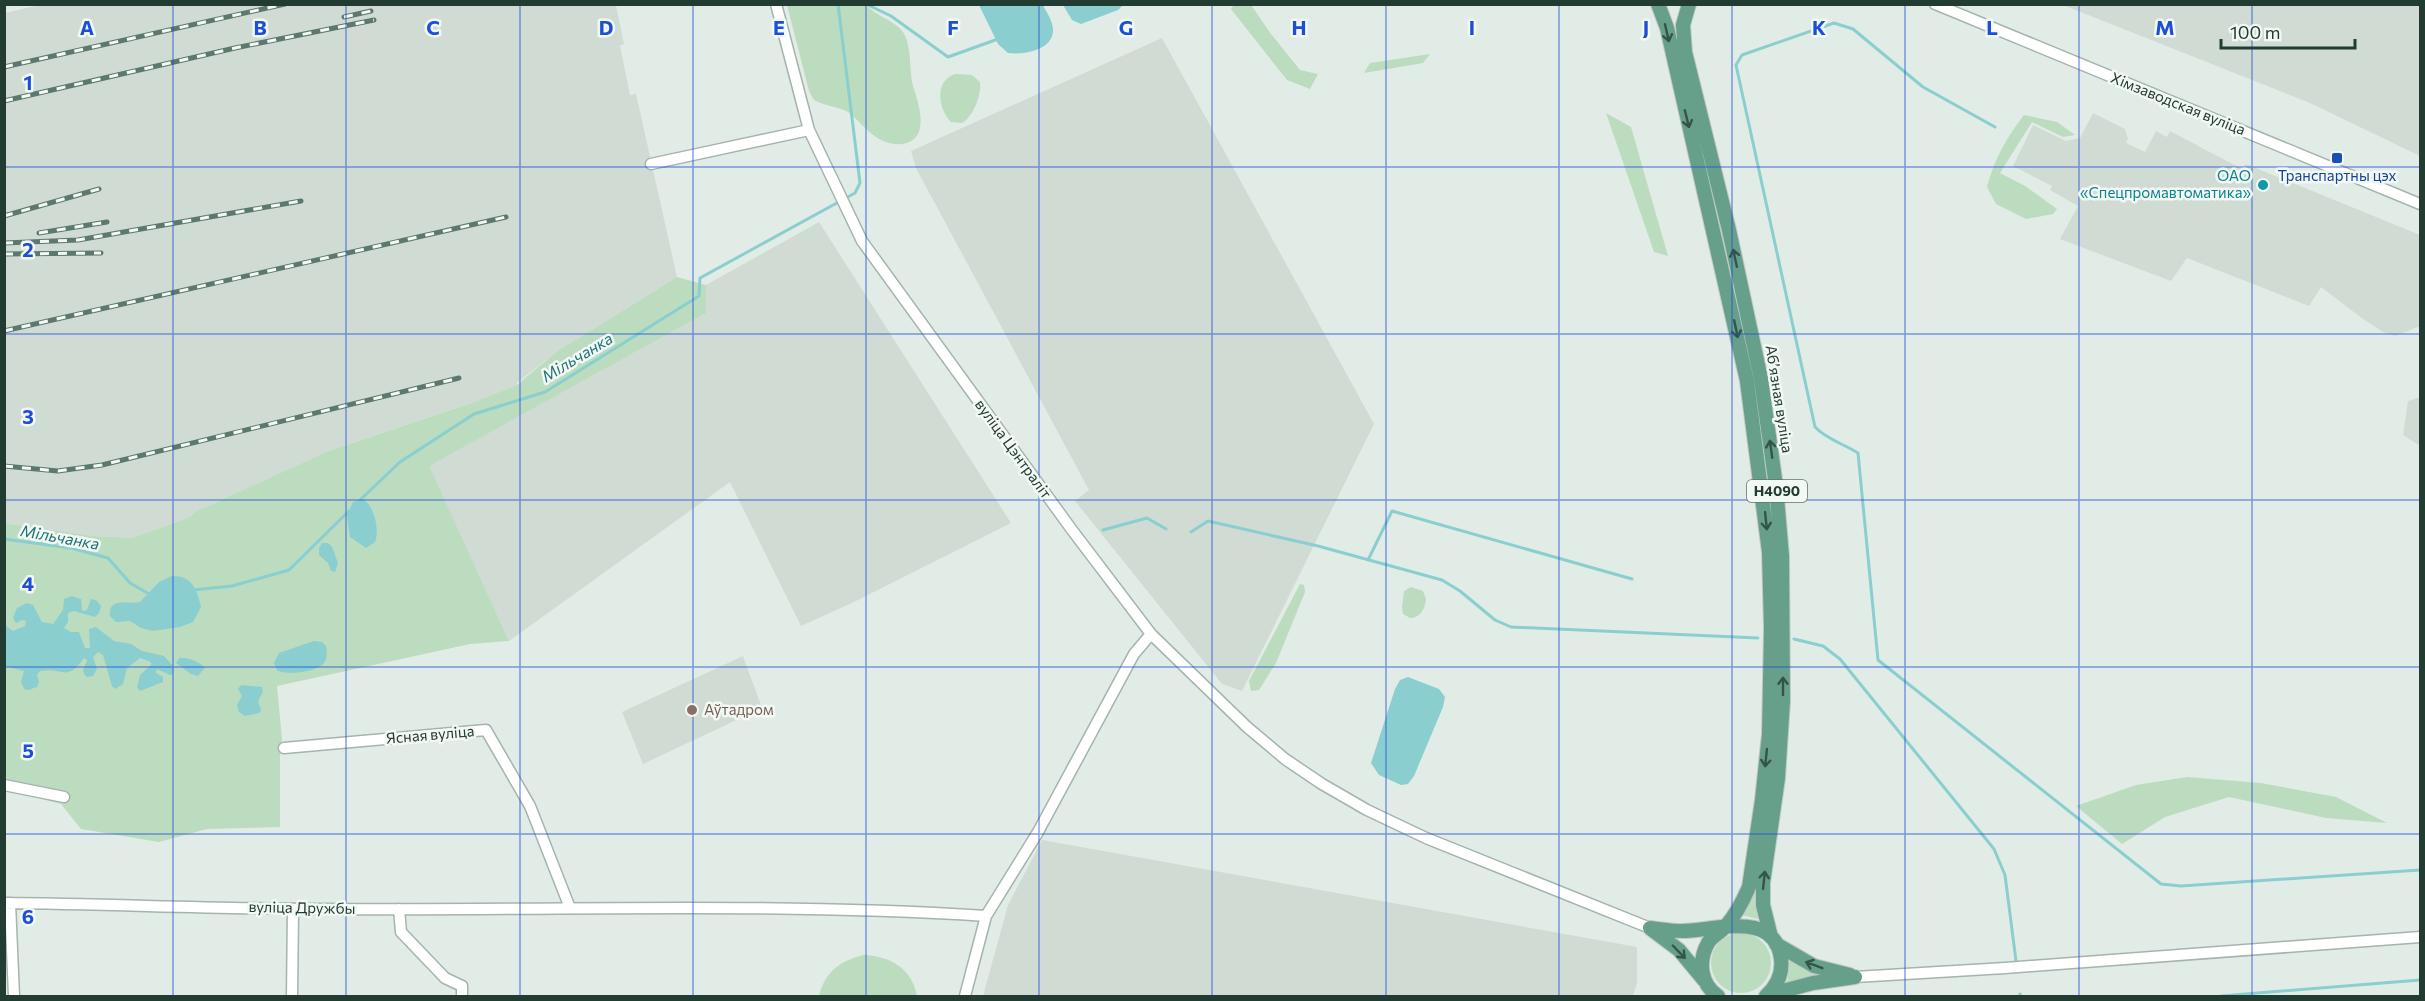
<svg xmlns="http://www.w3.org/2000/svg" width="2425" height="1001" viewBox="0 0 2425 1001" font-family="Commissioner,sans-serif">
  <rect width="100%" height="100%" fill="#e2ece6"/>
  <path fill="#d0dbd4" d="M44,4L616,5L624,44L620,46L630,95L636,94L677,277L556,352L517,383V385L469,404L326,452L195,512L190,517L132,538L94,536L5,523V13Z
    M2063,5H2420V156L2310,103Z
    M1162,38L1374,424L1242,691L1222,684L1075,501L1089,490L916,168L911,151Z
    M2093,113L2125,129L2128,139L2126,143L2145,152L2156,131L2167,137L2170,131L2242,169L2246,164L2420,235V326L2395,336L2383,332L2363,319L2321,287L2309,306L2187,258L2171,281L2060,239L2078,206L2050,190L2052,186L2013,166L2033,125L2066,141L2080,138Z
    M819,222L1011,523L854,602L801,626L730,482L509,641L428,466L706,313V285Z
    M2420,397V446L2403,435L2408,401Z
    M743,656L762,708L643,764L622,712Z
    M1042,840L1637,947V983L1633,996H983L1008,905Z"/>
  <path fill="#bbdcbf" d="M787,5H866C876,16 894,20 903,32C912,46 909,70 913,86C919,104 931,140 902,144C893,145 883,142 876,137C865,130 858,119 848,112C837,106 824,106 814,100L809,91Z
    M1234,5H1251L1271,34L1300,70L1318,74L1310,89L1287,80L1231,9Z
    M1678,44L1717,200L1758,393L1775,533L1779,707L1762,920L1741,915L1754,886L1774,552C1763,380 1715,213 1675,46Z
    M1430,54L1423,63L1364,73L1370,63Z
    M955,74L972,75L980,82C982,94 973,117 962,123L951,122C938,109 934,81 955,74Z
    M1606,113L1631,127L1668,256L1654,252Z
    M2024,115L2057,122L2075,135L2063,137L2032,122L2000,173L2025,186L2057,209L2053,214L2026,219L1996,204L1987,187C1994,160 2006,138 2024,115Z
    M677,277L706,285V313L429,466L509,641L470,644L277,686L282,739L280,755V827L207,829L159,842L81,829L61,804L5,789L4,523L94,536L132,538L190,517L195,512L326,452L469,404L517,385L556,352Z
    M1300,584L1304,585L1305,592L1276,663L1259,690L1251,691L1249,681Z
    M1411,587L1423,591L1426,599C1425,608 1421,618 1410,618L1403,614L1402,607L1404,591Z
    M2187,777L2261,783L2336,797L2387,823L2326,818L2229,797L2165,817L2122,844L2076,806L2136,785Z
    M1711 963a30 30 0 1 1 60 0a30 30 0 1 1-60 0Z
    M863,955C890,956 912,968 917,996H819C825,972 840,961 863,955Z
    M1790,957L1834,973L1787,985Z"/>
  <path fill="#8bcecf" d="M979,5H1043C1047,13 1054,23 1053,32C1051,51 1022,55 1008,53L998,44Z
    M1063,5H1123L1118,10L1081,24L1072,20Z
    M363,499C374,506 380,530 375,542L366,548L350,537L347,515L353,502Z
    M322,543H328L332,547L338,563L335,572L331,571L328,563L319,555V548Z
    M172,576C192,576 197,589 201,607L193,622L180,627L153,631L141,628L130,621L116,622L110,616C108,596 128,605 140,602L159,582Z
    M72,596L81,599L82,611L87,610L91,599L96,600L101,606L99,613L95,617L74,611L68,613V622L64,628L71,632H79L85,648H90L89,629L96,627L114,641L131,644L142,651L164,656L174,667L173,674L170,675L157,669L156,673L163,677V682L140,691L137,687L140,675L152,664L149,661L140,658L127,668L123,684L115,689L112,686L103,655L98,652L93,657L97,669L93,676L87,677C79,670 86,667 87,660L84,658C66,683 64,667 40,671L37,675L39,682L37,687L28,690L24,689L21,682L24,671L5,666V625L13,631L25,626L26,621L22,620L16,623L13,618L17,608L27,603L33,605L42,622L53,624L63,610L64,599Z
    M314,641L322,642L326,646C327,652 328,659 323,664C315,672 285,676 277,670L274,663L279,653Z
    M179,658C187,657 200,662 205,668L198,676L191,674L176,663Z
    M1408,677L1439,689L1445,697L1443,707L1414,776L1408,784L1401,785L1379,775L1371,763L1395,689L1400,680Z
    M241,685L262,687L263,692L258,701L261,710L259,713L245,716L239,712L237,705L242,696L238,689Z"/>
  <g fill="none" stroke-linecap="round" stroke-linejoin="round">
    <path stroke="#8bcecf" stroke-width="3" d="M866,4L891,16L948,57L998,39
      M1995,127L1923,87L1853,29L1834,23L1742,55L1736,65L1815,427C1826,439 1844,444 1858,453L1878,660L2161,884L2181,886L2420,870
      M360,500L400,462L474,414L545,392L699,296L700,278L855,193L860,183L838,4
      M1103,530L1147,518L1166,529
      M1191,532L1208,521L1318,546L1442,580L1460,591L1495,620L1511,627L1758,638
      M4,539L71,548L108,558L130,583L151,595
      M1368,560L1392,511L1632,579
      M193,590L232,586L289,570L349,511
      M1794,639L1823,646L1840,659L1994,849L2005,875L2016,961
      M2020,994L2021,996
      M2221,996L2420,980"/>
    <defs>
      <path id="minor" d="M776,4L809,130L862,241L1072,530L1151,634L1247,727L1285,759L1322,784L1367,810L1426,838L1650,928
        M1935,4L2420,204
        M651,164L809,130
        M284,748L486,730L530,806L570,908
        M4,785L64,797
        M4,903C111,904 218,909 325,909C545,911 766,902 986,916
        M10,903L14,996
        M399,909L401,932L445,978L462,986V996
        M1855,977L2005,968L2420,937
        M292,996L293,909
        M965,996L986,916L1038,832L1134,654L1151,634"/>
      <path id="major" d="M1658,4L1667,28L1747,381L1769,552L1771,629L1769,734L1762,800L1749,887C1743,901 1736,915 1725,927C1720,933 1712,936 1708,943C1698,961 1700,984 1718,996
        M1689,4L1683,25L1685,52L1729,230L1761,379L1776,486L1782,556L1783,701L1778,778L1763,883V905L1771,937
        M1650,928C1660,929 1672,931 1682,931C1715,931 1775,909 1781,959C1783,974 1777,986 1766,996
        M1651,929L1679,950L1704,980
        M1776,944L1814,966L1850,975
        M1768,995L1813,983L1855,977"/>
    </defs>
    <use href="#minor" stroke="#a5b4ac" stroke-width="13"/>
    <use href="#major" stroke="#c1c8c6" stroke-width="16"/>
    <use href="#minor" stroke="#fff" stroke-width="10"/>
    <use href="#major" stroke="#67a08a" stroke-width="14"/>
    <defs>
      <path id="rail" d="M344,17L371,11
        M4,67L285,4
        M4,101L235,48L374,20
        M4,216L99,189
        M39,233L107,222
        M4,243L78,240L301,201
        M4,254L101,253
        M4,331L506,217
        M4,466L58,471L102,465L459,378"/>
    </defs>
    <use href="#rail" stroke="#5d786d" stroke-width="5"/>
    <use href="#rail" stroke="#f2f8f4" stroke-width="3" stroke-dasharray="9" stroke-linecap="butt"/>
  </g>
  <defs><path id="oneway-shaft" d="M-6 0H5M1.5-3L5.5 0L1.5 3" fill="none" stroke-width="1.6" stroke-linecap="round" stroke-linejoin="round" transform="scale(1.5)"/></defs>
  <g stroke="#335548">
    <use href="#oneway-shaft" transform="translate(1667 33) rotate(77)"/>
    <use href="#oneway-shaft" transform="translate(1687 119) rotate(76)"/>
    <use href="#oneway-shaft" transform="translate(1735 258) rotate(-102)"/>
    <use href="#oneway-shaft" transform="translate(1736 329) rotate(78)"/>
    <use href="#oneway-shaft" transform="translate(1771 449) rotate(-98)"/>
    <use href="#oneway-shaft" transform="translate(1766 521) rotate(84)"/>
    <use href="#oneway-shaft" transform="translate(1783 686) rotate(-90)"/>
    <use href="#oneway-shaft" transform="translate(1766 758) rotate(96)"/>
    <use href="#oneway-shaft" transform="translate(1764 880) rotate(-84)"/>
    <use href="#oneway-shaft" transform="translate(1679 952) rotate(46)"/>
    <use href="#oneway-shaft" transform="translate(1814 965) rotate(-159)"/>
  </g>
  <path fill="none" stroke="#1d4ed8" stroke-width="1.5" stroke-opacity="0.55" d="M173,4V996M346,4V996M520,4V996M693,4V996M866,4V996M1039,4V996M1212,4V996M1386,4V996M1559,4V996M1732,4V996M1905,4V996M2079,4V996M2252,4V996M4,167H2420M4,334H2420M4,500H2420M4,667H2420M4,834H2420"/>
  <rect fill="#1a4fb4" stroke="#f2f8f4" stroke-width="2" x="2331" y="152" width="12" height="12" rx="3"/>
  <circle fill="#0f9aa8" stroke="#f2f8f4" stroke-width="2" cx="2263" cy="185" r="6"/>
  <circle fill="#8d6e63" stroke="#f2f8f4" stroke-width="2" cx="692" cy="710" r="6"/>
  <g text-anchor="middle" stroke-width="5" stroke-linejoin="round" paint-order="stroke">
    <rect fill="#f2f8f4" stroke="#60746c" stroke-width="1.5" x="1747" y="480" width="60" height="22" rx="4.5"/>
    <g font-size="14" font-weight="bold" fill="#223c32">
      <text x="1777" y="496">Н4090</text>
    </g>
    <g font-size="15" fill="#223c32" stroke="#f2f8f4">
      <text transform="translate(2178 104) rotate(22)" y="5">Хімзаводская вуліца</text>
      <text transform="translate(1779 399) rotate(81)" y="5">Абʼязная вуліца</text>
      <text transform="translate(1013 449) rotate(54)" y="5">вуліца Цэнтраліт</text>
      <text transform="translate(430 735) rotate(-5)" y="5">Ясная вуліца</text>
      <text transform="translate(302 908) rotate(1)" y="5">вуліца Дружбы</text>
    </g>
    <g font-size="15" fill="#0d838f" stroke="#f2f8f4" text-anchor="end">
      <text x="2251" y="181">ОАО<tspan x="2251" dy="17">«Спецпромавтоматика»</tspan></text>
    </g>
    <g font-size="15" fill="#164399" stroke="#f2f8f4">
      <text x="2337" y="181">Транспартны цэх</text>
    </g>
    <g font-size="15" fill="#785e54" stroke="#f2f8f4" text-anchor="start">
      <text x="704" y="715">Аўтадром</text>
    </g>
    <g font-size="16" font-style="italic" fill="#1e7376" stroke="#f2f8f4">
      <text transform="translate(577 357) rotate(-31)" y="6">Мільчанка</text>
      <text transform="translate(60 537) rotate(10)" y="6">Мільчанка</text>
    </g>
  </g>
  <g font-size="20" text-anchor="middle" font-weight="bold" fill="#1d4ed8" stroke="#f2f8f4" stroke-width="5" stroke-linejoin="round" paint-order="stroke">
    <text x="87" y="35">A</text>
    <text x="260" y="35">B</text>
    <text x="433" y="35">C</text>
    <text x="606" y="35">D</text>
    <text x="779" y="35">E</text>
    <text x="953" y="35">F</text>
    <text x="1126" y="35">G</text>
    <text x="1299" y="35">H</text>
    <text x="1472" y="35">I</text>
    <text x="1646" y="35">J</text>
    <text x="1819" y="35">K</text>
    <text x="1992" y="35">L</text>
    <text x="2165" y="35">M</text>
    <text x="28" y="90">1</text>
    <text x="28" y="257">2</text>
    <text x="28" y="424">3</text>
    <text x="28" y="591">4</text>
    <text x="28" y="758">5</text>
    <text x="28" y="924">6</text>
  </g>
  <rect width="2425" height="1001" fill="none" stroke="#223c32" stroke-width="12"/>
  <path d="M2221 39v9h134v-9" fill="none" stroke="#223c32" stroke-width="3"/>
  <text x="2230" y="39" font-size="18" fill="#223c32" stroke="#f2f8f4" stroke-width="4.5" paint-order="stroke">100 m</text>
</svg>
